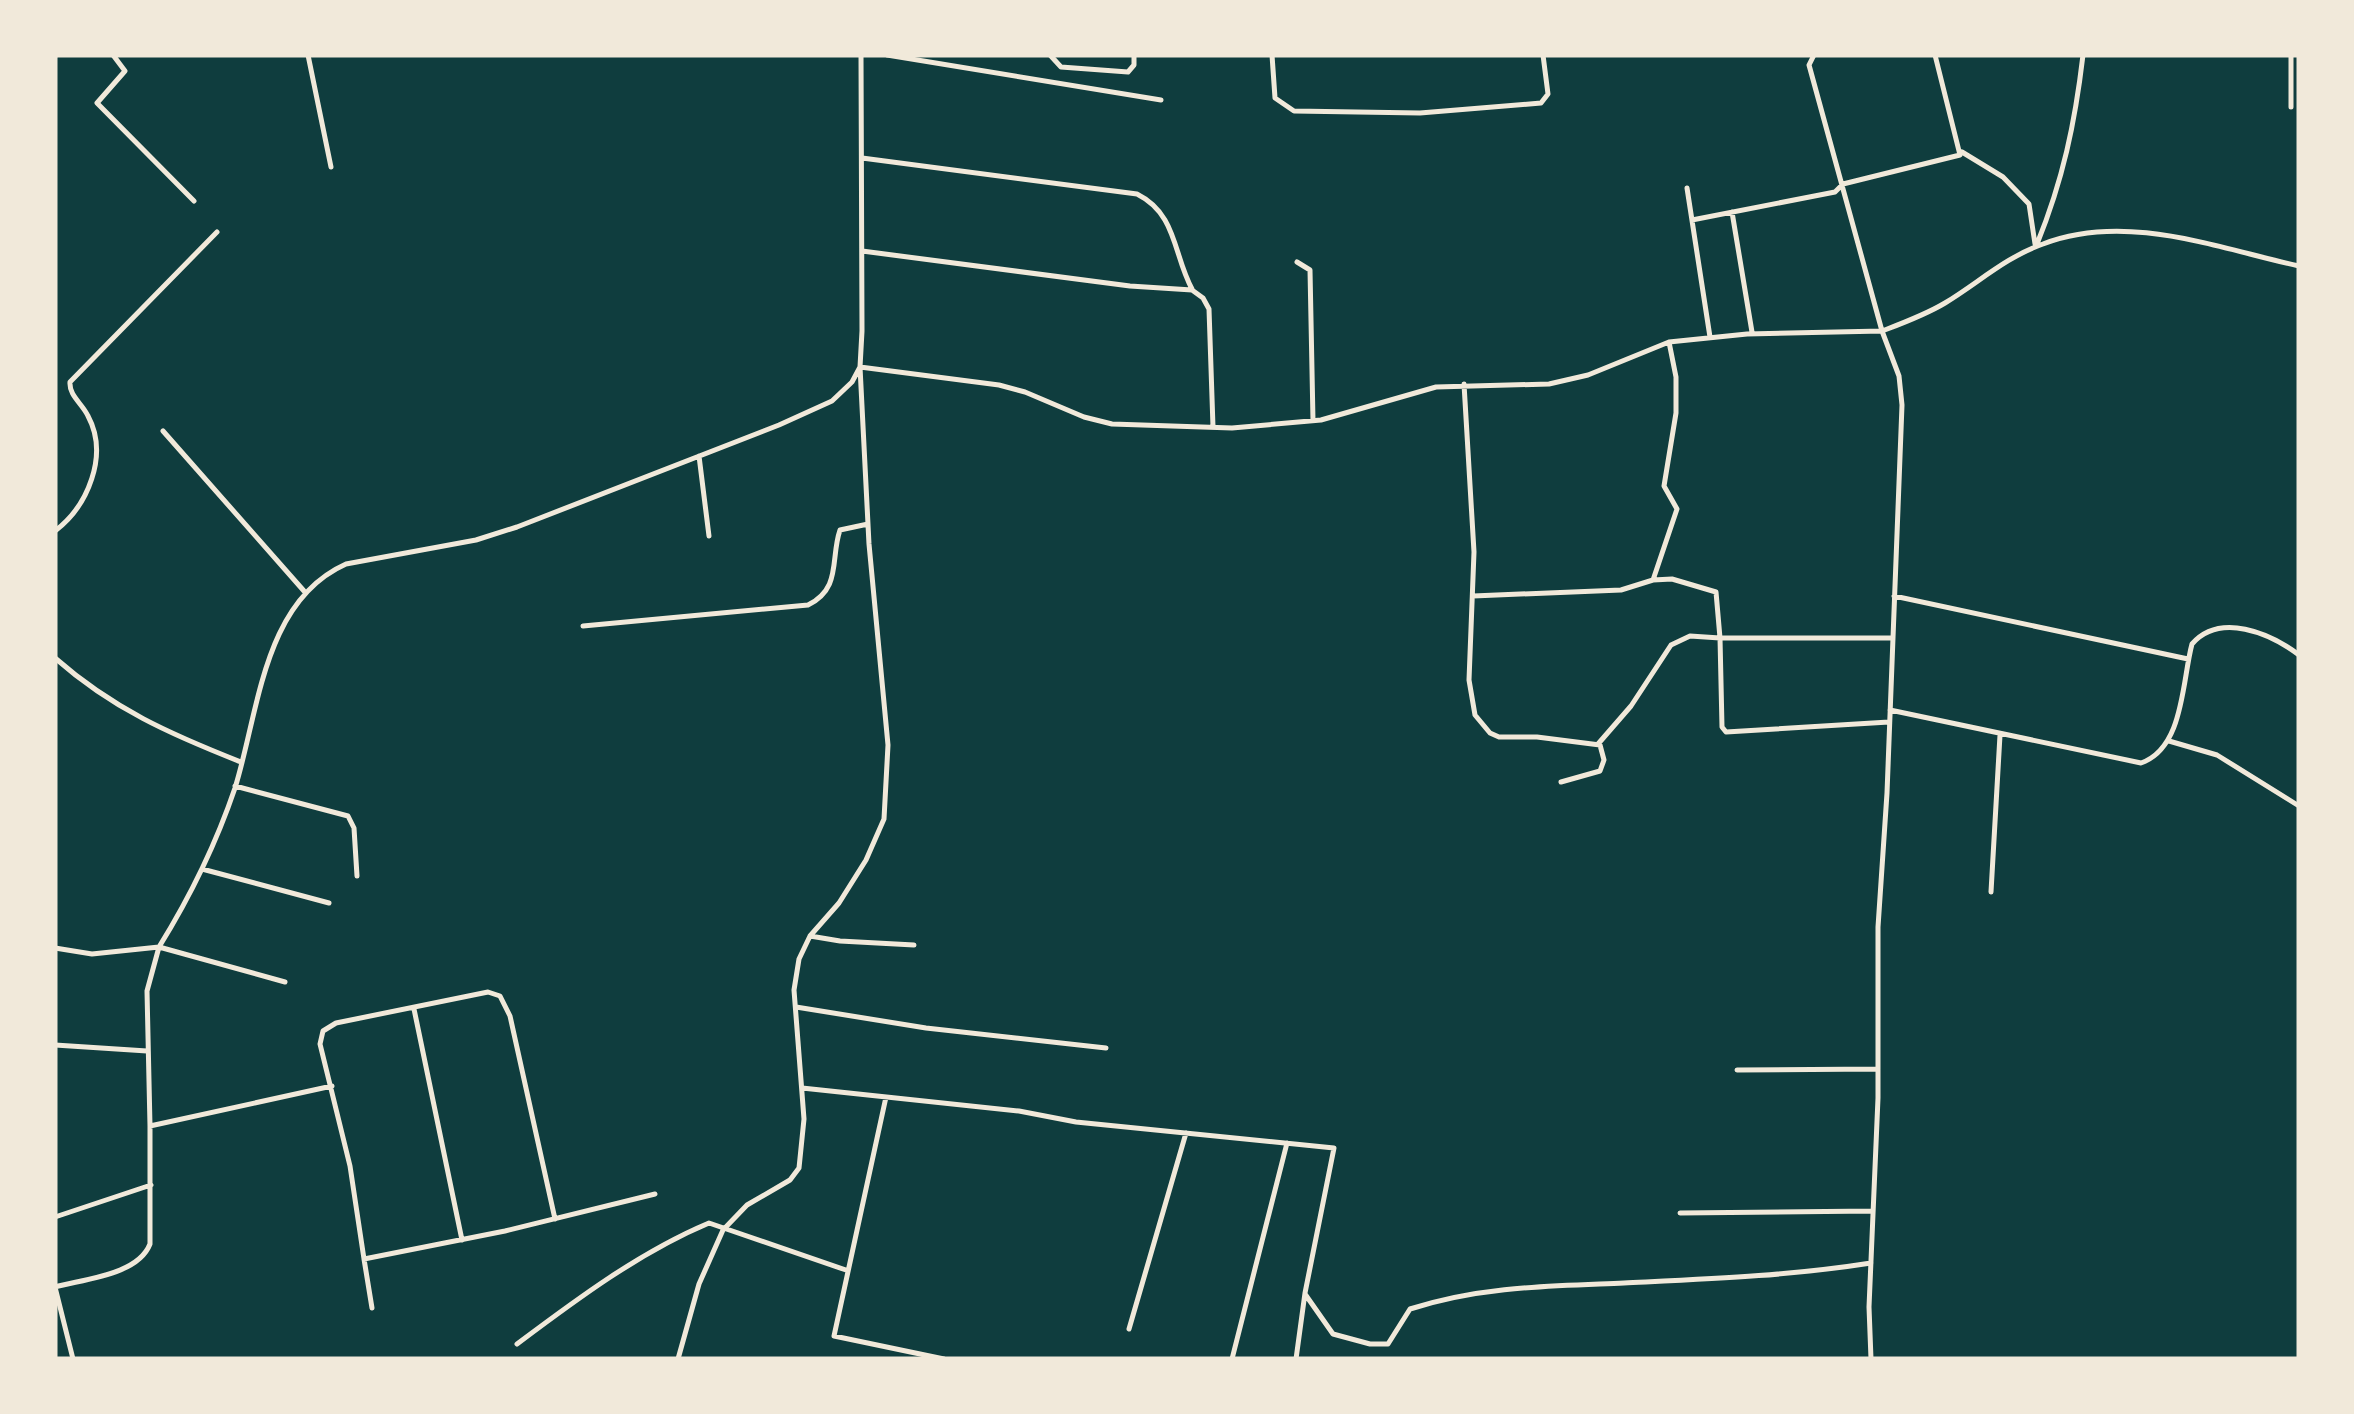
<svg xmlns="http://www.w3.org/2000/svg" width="2354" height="1414" viewBox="0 0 2354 1414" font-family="'Roboto Condensed',sans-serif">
  <rect width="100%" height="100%" fill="#0f3d3e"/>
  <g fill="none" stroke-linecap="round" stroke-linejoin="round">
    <path stroke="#f1e9da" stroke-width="5" d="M113,55L125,71L97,103L194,201
      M308,55L331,167
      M887,55L1161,100
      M1050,55L1061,67L1128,72L1134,65V55
      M1272,55L1275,98L1294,111L1420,113L1541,103L1548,94L1543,55
      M55,56L56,55
      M2291,107V55
      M1962,152L2003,177L2029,204L2035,244
      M862,158L1137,194C1177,214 1173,254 1192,289
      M1687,188L1710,337
      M1732,212L1752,332
      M1692,220L1835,192L1843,184L1960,155L1935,55
      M2037,244C2063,180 2075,123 2083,55
      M862,251L1130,286L1192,290L1203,298L1209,309L1213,427
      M1297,262L1310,270L1313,421
      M1669,342L1676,377V413L1664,486L1677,509L1653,580L1672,579L1716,592L1720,638H1892
      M1464,384L1474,552L1469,680L1475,715L1490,733L1499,737H1537L1600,745L1604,760L1600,771L1561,782
      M163,431L304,591
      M699,456L709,536
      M55,531C88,506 109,455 88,416C82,403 69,396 70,382L217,232
      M1473,596L1621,590L1653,580
      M1894,596L2188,659
      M583,626L808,605C842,588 830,559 840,530L868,524
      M55,658C113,709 170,734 241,762
      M1890,710L2141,763C2184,748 2182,681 2192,644C2220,612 2270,633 2299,655
      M2169,741L2217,755L2299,806
      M1598,744L1631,706L1671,645L1690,636L1720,638L1722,727L1726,732L1889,722
      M235,786L348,816L354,828L357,876
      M202,869L329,903
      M1991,892L2000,735
      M810,936L840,941L914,945
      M55,948L92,954L159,947C190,897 216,844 235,788C259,711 263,601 346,564L476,540L517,527L779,425L832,401L852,382L860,367L862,331L861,55
      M796,1007L926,1028L1106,1048
      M414,1009L462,1240
      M55,1045L147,1051
      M1737,1070L1878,1069
      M802,1088L1019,1111L1076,1122L1334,1148L1305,1293L1296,1359
      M886,1097L834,1336L944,1359
      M150,1126L147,991L159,947L285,982
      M1680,1213L1873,1211
      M55,1217L151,1185
      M364,1259L350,1166L320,1044L323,1031L336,1023L488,992L500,996L510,1016L555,1219
      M55,1287C84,1279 138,1275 150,1244V1126L332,1086
      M55,1287L73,1359
      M1305,1294L1333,1334L1370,1344H1388L1410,1309C1481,1286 1551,1286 1624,1283C1707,1279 1789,1276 1871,1263
      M372,1308L364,1259L505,1231L655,1194
      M1129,1329L1186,1133
      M517,1344C577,1299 640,1252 709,1223L846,1270
      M678,1359L699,1284L723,1230L747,1205L790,1180L799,1168L804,1119L794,990L799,959L810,936L839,903L866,860L884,819L888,745L869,544L860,367L999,385L1025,392L1084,417L1112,424L1232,428L1321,420L1436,387L1549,384L1588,375L1669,342L1747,334L1882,331L1809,65L1814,55
      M1232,1359L1287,1143
      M1871,1359L1869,1307L1878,1098V927L1887,793L1902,405L1899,376L1882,331C1903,323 1925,315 1945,303C1978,283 2006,257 2043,244C2126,212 2217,248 2299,266"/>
  </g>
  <rect width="2354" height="1414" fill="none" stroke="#f1e9da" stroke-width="115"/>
</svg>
